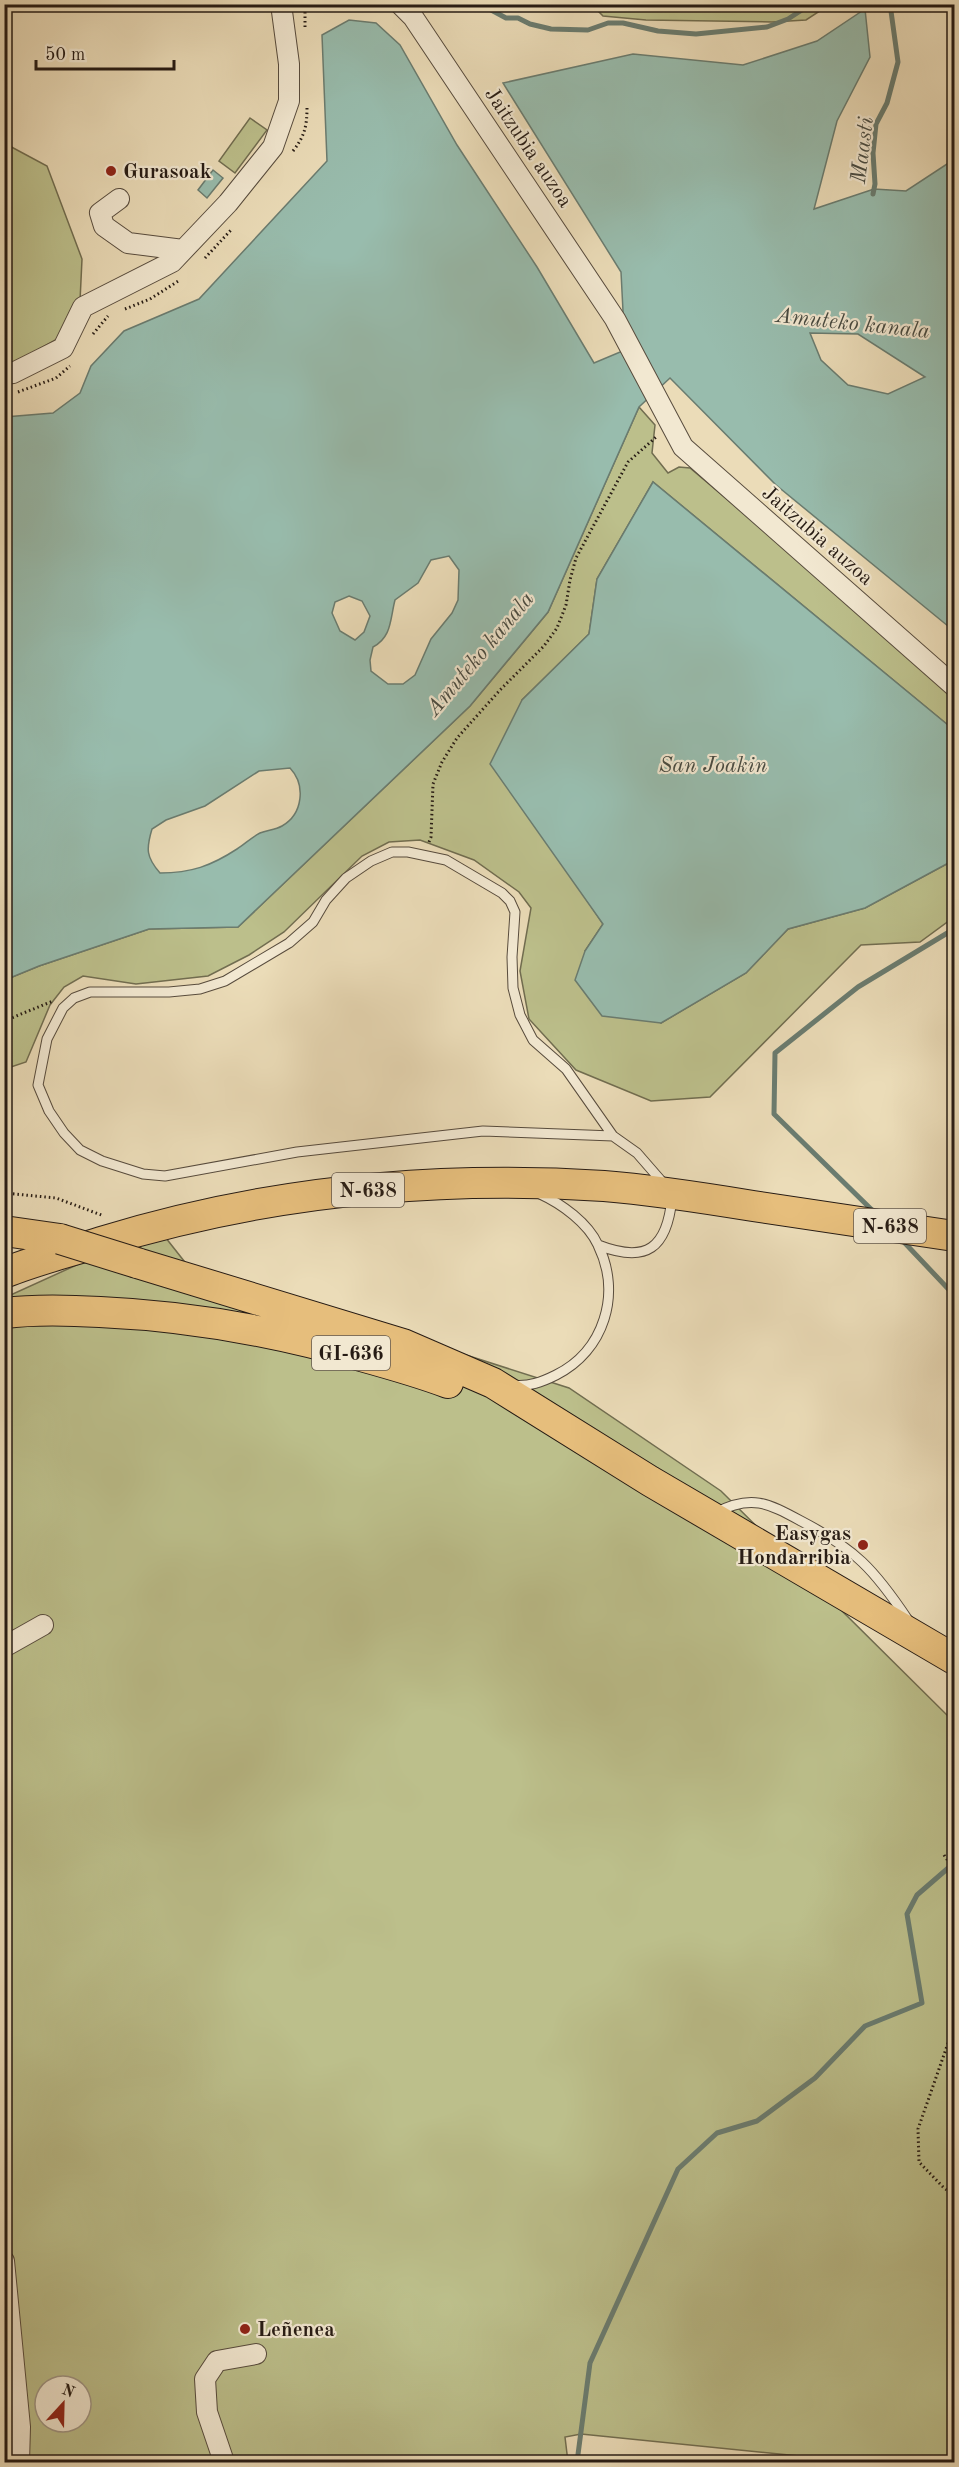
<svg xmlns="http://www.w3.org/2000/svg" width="959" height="2467" viewBox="0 0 959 2467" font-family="'Old Standard TT',serif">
  <rect width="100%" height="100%" fill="#ebdcb8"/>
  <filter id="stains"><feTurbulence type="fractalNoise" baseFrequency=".00333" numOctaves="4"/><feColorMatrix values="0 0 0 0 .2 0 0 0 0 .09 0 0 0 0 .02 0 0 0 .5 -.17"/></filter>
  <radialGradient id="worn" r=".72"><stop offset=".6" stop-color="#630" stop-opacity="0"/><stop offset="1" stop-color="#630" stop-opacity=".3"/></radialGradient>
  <path fill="#bcbf8b" stroke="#716d50" stroke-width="1.5" fill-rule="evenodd" d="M592,5H829L806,20L772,22L646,20L603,16Z
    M250,118L267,130L235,173L219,161Z
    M4,143L47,166L82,259L80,301L59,338L13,364H4Z
    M639,407L655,425L652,453L668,473L679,467L690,468L922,663L954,693V730L653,482L597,579L589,634L522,700L571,876L603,924L585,951L661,1023L746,973L788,929L865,908L954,860V917L920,942L861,945L710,1097L651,1101L576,1070L529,1019L520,971L531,908L519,892L474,860L420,840L389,842L362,856L284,932L249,955L208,976L136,984L83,976L64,987L50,1005L26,1062L5,1069V980L39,966L149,929L238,927L470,706L548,612Z
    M158,1228L188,1266L569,1388L721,1491L954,1722V2462H858L581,2434L565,2437L568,2462H5L4,1298ZM45,2386H81V2422H45Z"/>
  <path fill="#98bcad" stroke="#6a7c70" stroke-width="1.5" fill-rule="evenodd" d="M865,9L870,57L837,121L814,209L874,189L906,191L947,164L954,170V631L776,485L670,378L639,407L548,612L470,706L238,927L149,929L39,966L5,980V417L53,413L80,393L91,366L124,331L199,299L327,161L322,35L349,20L376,23L400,45L457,145L537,267L594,363L625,350L621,272L503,83L633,54L743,65L817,41ZM810,333L858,334L925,377L888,394L848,385L821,360ZM449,556L459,570L458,600L452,613L431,639L415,675L403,684H388L371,671L370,660L373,647C392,637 390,619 395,600L418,583L431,560ZM349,596L362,601L370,616L364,632L355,640L340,631L332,613L335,602ZM290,768C306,785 303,814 282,826C275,830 267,830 260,833C252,837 245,844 237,849C211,866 191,873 160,873C146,857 146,849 152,829L166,820L205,806L259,771Z
    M213,170L223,178L207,198L198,190Z
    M653,482L954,730V860L865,908L788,929L746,973L661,1023L602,1016L575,980L585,951L603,924L490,764L522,700L589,634L597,579Z"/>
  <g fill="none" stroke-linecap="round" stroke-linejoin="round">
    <path stroke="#6a7c70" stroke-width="5" d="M480,4L506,18H518L530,24L551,29L588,30L608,23H623L658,31L696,34L767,27L788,19L811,4
      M873,194L875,184L873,153L876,124L887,103L898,62L890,4
      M874,1212L774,1114L775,1053L858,987L954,929
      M902,1240L954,1295
      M577,2462L590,2363L678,2169L717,2133L757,2121L815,2078L865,2026L922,2003L907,1914L917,1895L954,1863"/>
    <defs>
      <path id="lane" d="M613,1136L566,1069L533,1040L520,1015L513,988L512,957L515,912L510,901L502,893L446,860L408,852H392L371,861L346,878L326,900L313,922L289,943L225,981L200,989L169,992H90L74,998L63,1008L47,1039L38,1085L49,1111L64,1133L80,1150L102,1161L143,1174L165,1176L297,1152L483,1131L613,1136L637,1153L664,1184
        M598,1245C647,1264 667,1248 672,1198
        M512,1385C529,1387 542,1382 556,1375C604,1351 622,1294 598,1245C588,1223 562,1204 540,1194
        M715,1513C751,1494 768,1503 801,1521C855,1549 874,1569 908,1620"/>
      <path id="street" d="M400,4L413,17L615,319L683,447L954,686
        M119,199L100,213L104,226L128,243L183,250
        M4,374L13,373L63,348L83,307L172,262L228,203L273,147L289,101V64L281,4
        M4,1647L43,1625
        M4,2261L20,2427L19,2462
        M224,2462L207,2412L205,2379L217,2361L256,2354"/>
      <path id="primary" d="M4,1231L60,1239
        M137,1263L403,1344L493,1383L650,1481L954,1659
        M4,1273C36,1260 69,1252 101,1242C264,1192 434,1175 604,1186C654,1190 704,1198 753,1206C820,1216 887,1226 954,1236
        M4,1313C36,1309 68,1310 100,1312C189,1316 275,1331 361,1356C390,1364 419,1372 448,1383"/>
    </defs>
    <use href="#lane" stroke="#574b3d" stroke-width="11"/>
    <use href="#street" stroke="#574b3d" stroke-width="22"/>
    <use href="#primary" stroke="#261b14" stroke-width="32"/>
    <path stroke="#261b14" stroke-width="3" stroke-dasharray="1.5 3" stroke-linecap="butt" d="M370,4L383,8
      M305,27V10L310,4
      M293,151C304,137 307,127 307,108
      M205,258L231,230
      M125,309L150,299L180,280
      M93,334L108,316
      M18,392L56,378L70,366
      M429,842L431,837L433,784L442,762L457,738L500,690L544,646L557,628L566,605L570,580L576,558L628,462L656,437
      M4,1021L53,1001
      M4,1193L56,1198L104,1216
      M944,1855L954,1870
      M954,2026L918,2129L919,2162L944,2188L954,2195"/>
    <use href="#lane" stroke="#f2e8d1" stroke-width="9"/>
    <use href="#street" stroke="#f2e8d1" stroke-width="20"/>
    <use href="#primary" stroke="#e6be7c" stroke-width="30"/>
    <defs>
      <path id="primary-bridge" d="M60,1239L137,1263"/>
    </defs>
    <use href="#primary-bridge" stroke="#261b14" stroke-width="32" stroke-linecap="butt"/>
    <use href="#primary-bridge" stroke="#e6be7c" stroke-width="30"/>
  </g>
  <g fill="#8f2418" stroke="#f2e8d1" stroke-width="2">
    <circle cx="111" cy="171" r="6"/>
    <circle cx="863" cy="1545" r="6"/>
    <circle cx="245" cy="2329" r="6"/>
  </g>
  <g text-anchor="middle" stroke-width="4.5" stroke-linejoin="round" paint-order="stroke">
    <g fill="#f2e8d1" stroke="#63584d" stroke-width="1.5">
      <rect x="332" y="1173" width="72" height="34" rx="4.5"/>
      <rect x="854" y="1209" width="72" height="34" rx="4.5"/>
      <rect x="312" y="1336" width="78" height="34" rx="4.5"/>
    </g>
    <g font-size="20" font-weight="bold" fill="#261b14">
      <text x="368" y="1197">N-638</text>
      <text x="890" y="1233">N-638</text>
      <text x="351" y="1360">GI-636</text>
    </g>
    <g font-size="21" fill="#261b14" stroke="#f2e8d1">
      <text transform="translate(529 147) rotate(56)" y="7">Jaitzubia auzoa</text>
      <text transform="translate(818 535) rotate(41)" y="7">Jaitzubia auzoa</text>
    </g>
    <g font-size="21" font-weight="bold" fill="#261b14" stroke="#f2e8d1" text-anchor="start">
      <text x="123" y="178">Gurasoak</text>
      <text x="851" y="1540" text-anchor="end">Easygas<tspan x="851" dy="24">Hondarribia</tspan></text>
      <text x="257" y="2336">Leñenea</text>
    </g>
    <g font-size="22" font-style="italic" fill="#484b42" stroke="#f2e8d1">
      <text transform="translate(861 150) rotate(-83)" y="8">Maasti</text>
      <text transform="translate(853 322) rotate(6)" y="8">Amuteko kanala</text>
      <text transform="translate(479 653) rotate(-50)" y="8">Amuteko kanala</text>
      <text x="713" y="772">San Joakin</text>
    </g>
  </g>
  <rect width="959" height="2467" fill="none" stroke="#ebdcb8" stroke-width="24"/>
  <rect x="6" y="6" width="947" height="2455" fill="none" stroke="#261b14" stroke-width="3"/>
  <rect x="12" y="12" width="935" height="2443" fill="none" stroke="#261b14" stroke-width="1.5"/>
  <g transform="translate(63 2404) rotate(22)"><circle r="28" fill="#f2e8d1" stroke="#a09685" stroke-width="1.5"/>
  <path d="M0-4.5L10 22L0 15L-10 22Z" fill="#8f2418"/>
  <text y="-9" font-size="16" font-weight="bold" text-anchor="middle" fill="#261b14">N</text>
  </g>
  <path d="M36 60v9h138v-9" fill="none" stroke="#261b14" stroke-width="3"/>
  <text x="45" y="60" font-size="18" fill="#261b14" stroke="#f2e8d1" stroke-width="4.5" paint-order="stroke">50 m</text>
  <rect width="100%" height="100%" filter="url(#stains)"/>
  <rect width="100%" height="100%" fill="url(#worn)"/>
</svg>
